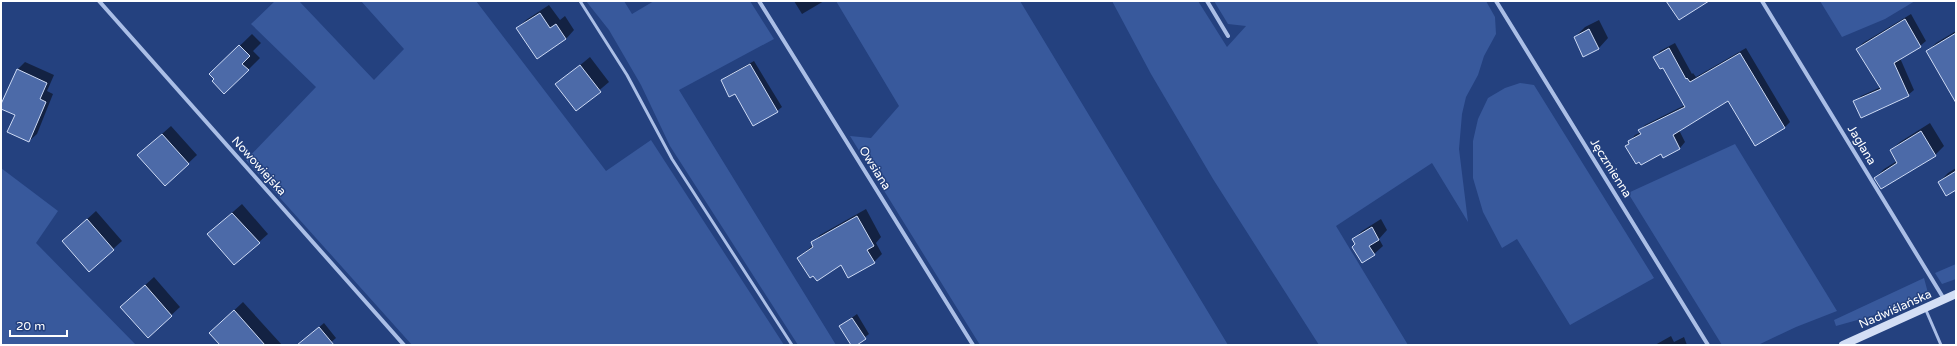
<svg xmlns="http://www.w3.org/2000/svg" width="1957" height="346" viewBox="0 0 1957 346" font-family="'Varela Round',sans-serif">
  <rect width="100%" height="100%" fill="#24417f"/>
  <path fill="#38599c" d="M275,1H299L374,80L404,49L361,1H476L606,171L651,140L784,345H412L246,160L316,87L251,24Z
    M586,1H624L632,14L654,1H750L774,39L679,90L836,345H798L670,146L641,85L609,30Z
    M836,1H1020L1228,345H980L850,136L871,138L899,106Z
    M1112,1H1198L1227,47L1246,26L1228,24L1214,1H1486L1495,17L1496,34L1484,56L1478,75L1466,97L1462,114L1459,149L1468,222L1432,163L1336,226L1408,345H1319L1213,179L1151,74Z
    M1820,1H1915L1885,19L1842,37Z
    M1520,83L1534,85L1654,278L1570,325L1517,239L1502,248L1483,212L1473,178V141L1478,119L1488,98L1505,88Z
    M1735,144L1837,311L1796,327L1758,345H1722L1628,193Z
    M1,168L58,211L36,243L136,345H1Z
    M1956,264V279L1942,284L1935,273Z
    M1924,278L1928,293L1886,312L1836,326L1834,320Z"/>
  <path fill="#0007" d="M794,1H824L802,14Z
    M549,5L560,20L565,16L574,30L566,39L518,28L526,20Z
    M1911,14L1926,41L1920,46L1900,58L1914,90L1908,95L1855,102L1861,96L1881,87L1857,49L1863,43Z
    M1599,20L1608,38L1599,48L1584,56L1575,37L1585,27Z
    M1956,31V100L1928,51L1936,43Z
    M252,34L261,43L253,51L260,58L248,70L223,62Z
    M1675,43L1692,74L1693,73L1696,77L1746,48L1790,122L1784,128L1728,100L1679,130L1685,142L1680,148L1664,156L1662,153L1626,146L1635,135L1641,132L1640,130L1645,125L1685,105L1663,67L1655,57L1660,51Z
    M590,57L609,82L576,110L557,84Z
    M754,61L782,107L777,111L722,81L727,76Z
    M25,62L54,75L47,91L53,94L37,134L29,141L16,114L1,108L17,70Z
    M1930,123L1944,146L1935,155L1881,188L1875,178L1884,169L1897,161L1891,150L1900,142Z
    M171,126L197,155L165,185L147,147Z
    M1956,168V189L1939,182L1948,173Z
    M242,204L268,234L259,242L218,225Z
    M866,209L881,237L876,243L882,254L874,262L841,264L798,258L813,245L812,243L820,235Z
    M96,211L122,241L113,249L63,241Z
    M1381,219L1387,230L1379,239L1383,246L1374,254L1356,244L1354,239L1362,231Z
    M154,277L180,307L148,337L130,299Z
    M243,302L282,345H221L210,333Z
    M857,314L869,334L855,345H852L840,326Z
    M324,323L336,338L328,345H298Z
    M1671,336L1674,342L1684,337L1687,345H1655Z"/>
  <path fill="#4c6aa8" stroke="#cddaf5" d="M1666,1H1709L1679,20Z
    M540,13L550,28L556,24L566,39L537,59L516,28Z
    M1905,19L1921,47L1894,63L1909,96L1861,118L1853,101L1881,89L1856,49Z
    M1589,29L1599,49L1583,57L1574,37Z
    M1956,33V103L1926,51Z
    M239,45L250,56L242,64L249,70L224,94L212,81L214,79L209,74Z
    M1669,48L1686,79L1687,78L1690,82L1740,53L1785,128L1755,146L1728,101L1673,135L1680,149L1663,158L1661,154L1641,165L1639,162L1636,164L1625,146L1629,144L1628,141L1641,134L1638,130L1685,107L1663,68L1660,69L1653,57Z
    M750,64L778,112L753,126L735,94L729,97L721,80Z
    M580,65L601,92L576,111L555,84Z
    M17,69L47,83L40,99L46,102L29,142L7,132L15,115L1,109V104Z
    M1921,131L1936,156L1881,189L1874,178L1897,163L1890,150Z
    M162,134L189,164L165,186L137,155Z
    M1956,171V190L1946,196L1938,182Z
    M232,213L260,243L234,265L207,234Z
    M857,216L874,246L867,250L875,263L848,278L841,265L817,281L813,276L810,278L797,258L813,247L811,242Z
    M87,219L114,250L89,272L62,241Z
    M1372,227L1379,240L1369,246L1375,255L1362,263L1352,247L1355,244L1352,239Z
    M145,285L172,316L148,338L120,307Z
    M234,310L265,345H220L209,333Z
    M852,318L866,339L857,345H851L839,326Z
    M319,327L334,345H297Z"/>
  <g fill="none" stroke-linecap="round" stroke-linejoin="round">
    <path stroke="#aabee6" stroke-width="3" d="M580,1L627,75L672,159L792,345
      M1925,308L1941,345"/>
    <path stroke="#aabee6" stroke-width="4" d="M99,1L404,345
      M759,1L973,345
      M1207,1L1228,36
      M1496,1L1708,345
      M1762,1L1944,299"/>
    <path stroke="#d3def5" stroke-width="8" d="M1843,345L1956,294"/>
  </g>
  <g text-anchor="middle" stroke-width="3" stroke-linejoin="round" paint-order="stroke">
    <g font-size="12" fill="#fff" stroke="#24417f">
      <text transform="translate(1862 145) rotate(59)" y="4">Jaglana</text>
      <text transform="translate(259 166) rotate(48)" y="4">Nowowiejska</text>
      <text transform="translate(875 168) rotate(58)" y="4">Owsiana</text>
      <text transform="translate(1611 168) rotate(58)" y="4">Jęczmienna</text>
      <text transform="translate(1895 309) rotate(-24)" y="4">Nadwiślańska</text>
    </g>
  </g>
  <rect width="1957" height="346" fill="none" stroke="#ffffff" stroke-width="4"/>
  <path d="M10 330v6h57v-6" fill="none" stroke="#ffffff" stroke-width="2"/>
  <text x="16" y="330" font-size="12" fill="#ffffff" stroke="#24417f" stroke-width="3" paint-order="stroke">20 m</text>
</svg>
